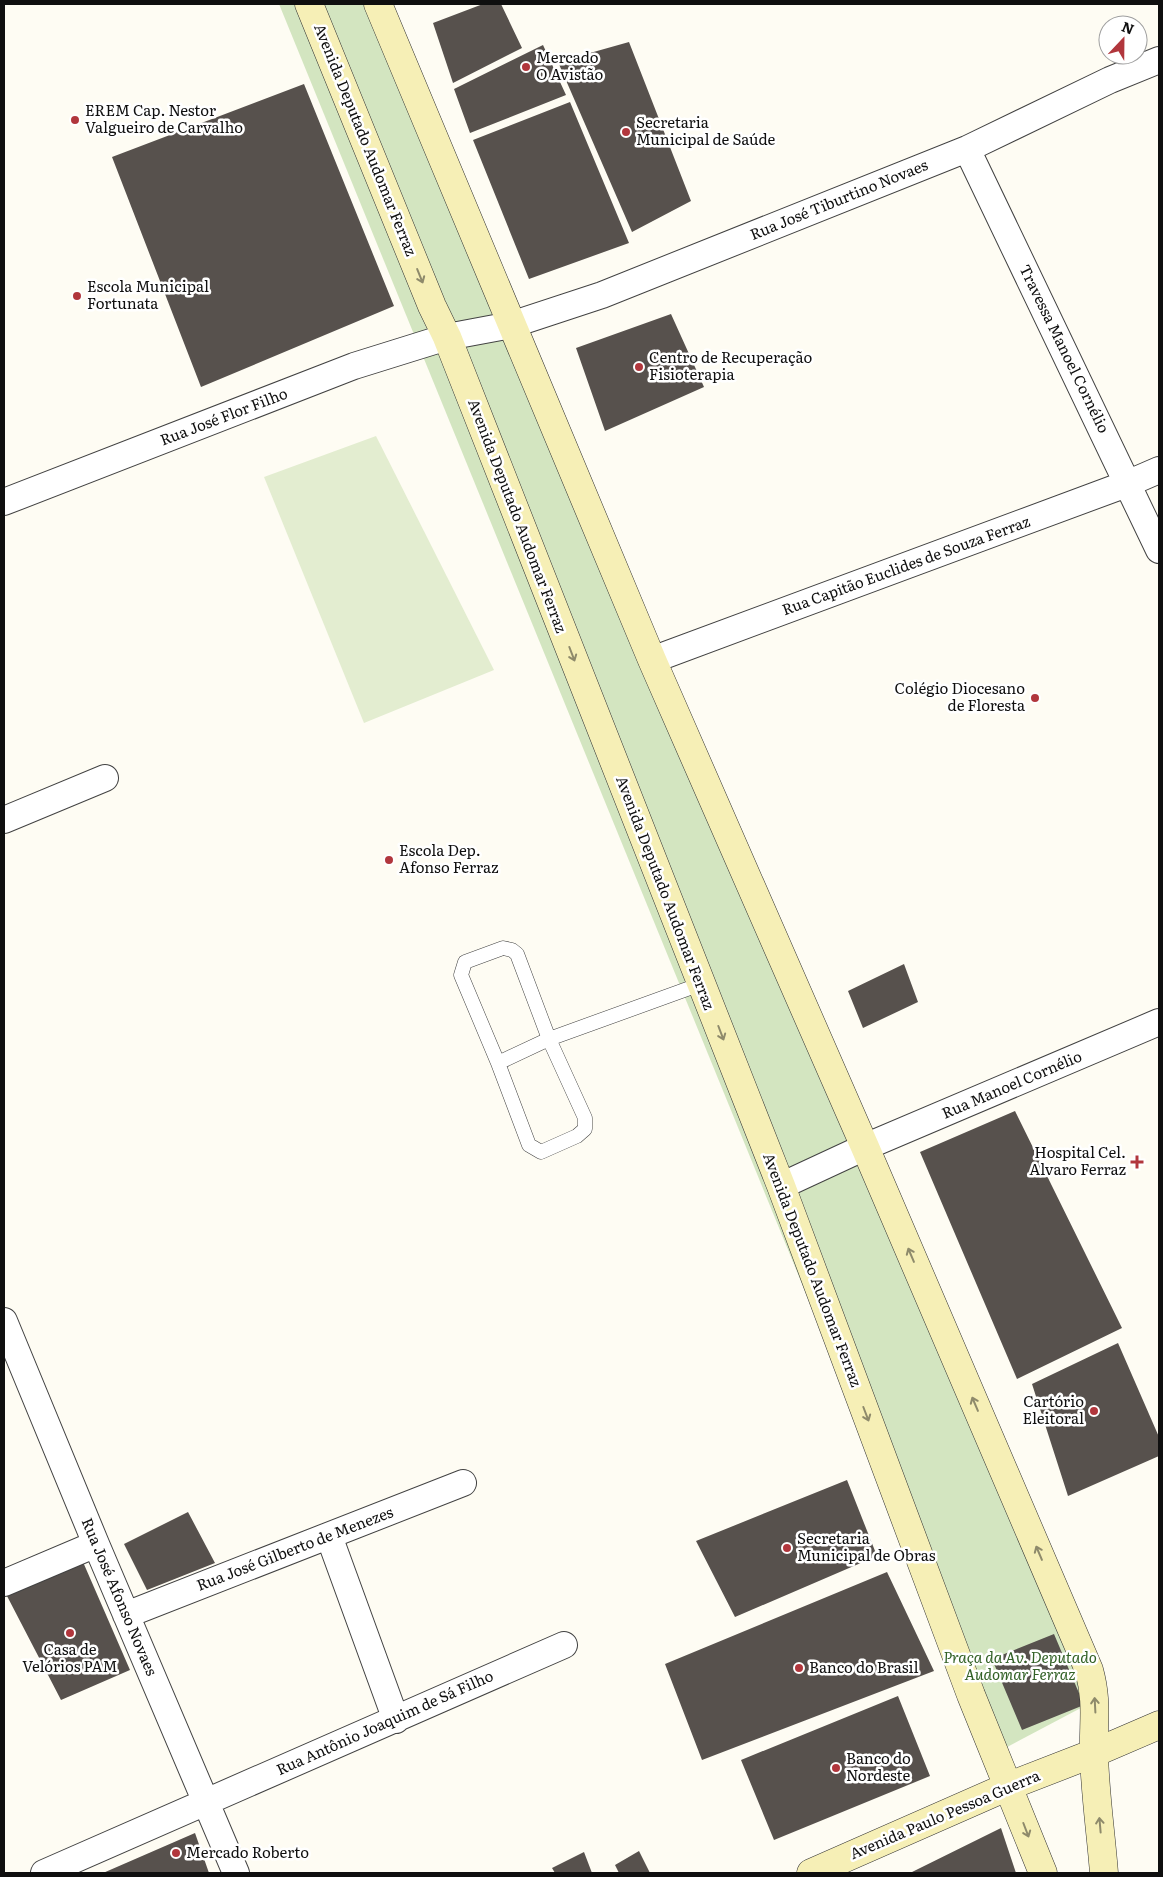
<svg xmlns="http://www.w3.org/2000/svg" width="1163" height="1877" viewBox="0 0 1163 1877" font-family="Literata,serif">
  <rect width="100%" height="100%" fill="#fefcf3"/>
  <path fill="#d3e5c0" d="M279,4H390L1096,1700L994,1754Z"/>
  <path fill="#e3edd0" d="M376,436L494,670L364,723L264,477Z"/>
  <path fill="#57514d" d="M483,4H501L522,48L453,83L433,23Z
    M629,42L691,201L632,232L558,62Z
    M543,45L566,95L470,133L454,89Z
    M304,84L394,306L201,387L112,157Z
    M570,102L629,243L529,279L473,140Z
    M671,314L704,387L605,431L576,348Z
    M904,964L918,1002L863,1028L848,991Z
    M1015,1111L1122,1328L1017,1379L920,1152Z
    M1118,1343L1159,1437V1456L1068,1496L1032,1384Z
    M847,1480L877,1556L735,1617L696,1541Z
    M188,1512L215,1563L147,1590L124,1544Z
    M83,1562L130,1670L61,1700L7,1596Z
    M887,1572L934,1671L702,1760L665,1664Z
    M1054,1634L1084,1705L1022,1730L992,1659Z
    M898,1696L930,1776L774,1840L741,1760Z
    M1001,1828L1016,1873H910Z
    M195,1833L209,1873H103Z
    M639,1851L650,1873H619L615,1865Z
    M584,1852L592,1873H555L552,1868Z"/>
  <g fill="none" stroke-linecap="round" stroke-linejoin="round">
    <defs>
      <path id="lane" d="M503,948L512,950L517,954L549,1039L585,1118V1129L577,1136L541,1152L529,1145L498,1063L461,975L465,962Z
        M498,1063L549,1039L701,984"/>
      <path id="street" d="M967,149L1159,550
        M4,502L354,366L447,337L511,325L602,295L967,149L1110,80L1159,60
        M652,660L1129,483L1159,470
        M4,820L105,778
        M781,1186L865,1147L1159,1022
        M4,1321L96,1544L236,1873
        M329,1536L396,1720
        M4,1583L96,1544
        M126,1615L463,1483
        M44,1873L564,1645"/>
      <path id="secondary" d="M309,4L432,306L447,337L781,1186L971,1695L1043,1873
        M378,4L652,660L865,1147L1089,1670C1098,1702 1093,1723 1094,1754C1095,1794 1101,1834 1104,1873
        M811,1873L1009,1786L1094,1753L1159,1725"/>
    </defs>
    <use href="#lane" stroke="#424242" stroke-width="15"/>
    <use href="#street" stroke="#424242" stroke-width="28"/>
    <use href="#secondary" stroke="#313131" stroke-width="29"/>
    <use href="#lane" stroke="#fff" stroke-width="14"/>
    <use href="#street" stroke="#fff" stroke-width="26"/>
    <use href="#secondary" stroke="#f6efb6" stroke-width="28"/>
  </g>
  <defs><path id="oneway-shaft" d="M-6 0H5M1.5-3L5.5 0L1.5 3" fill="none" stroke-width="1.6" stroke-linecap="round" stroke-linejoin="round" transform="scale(1.25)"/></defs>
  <g stroke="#8e8a6b">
    <use href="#oneway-shaft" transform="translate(420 276) rotate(68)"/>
    <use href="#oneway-shaft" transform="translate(572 654) rotate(69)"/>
    <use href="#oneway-shaft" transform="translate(721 1033) rotate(69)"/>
    <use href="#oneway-shaft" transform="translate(911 1255) rotate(-113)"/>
    <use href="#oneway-shaft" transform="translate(975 1404) rotate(-113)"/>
    <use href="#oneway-shaft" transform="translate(866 1414) rotate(69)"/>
    <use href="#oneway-shaft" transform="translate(1039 1553) rotate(-113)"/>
    <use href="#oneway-shaft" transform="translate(1095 1705) rotate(-93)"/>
    <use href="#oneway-shaft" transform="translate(1100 1825) rotate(-95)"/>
    <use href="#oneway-shaft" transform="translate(1026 1830) rotate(69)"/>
  </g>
  <g fill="#b1363c" stroke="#fff" stroke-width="2">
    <circle cx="526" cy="67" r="5"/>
    <circle cx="75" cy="120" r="5"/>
    <circle cx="626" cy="132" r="5"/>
    <circle cx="77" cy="296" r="5"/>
    <circle cx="639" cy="367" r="5"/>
    <circle cx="1035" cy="698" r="5"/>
    <circle cx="389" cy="860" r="5"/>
    <path d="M1134.5 1154.5h5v5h5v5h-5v5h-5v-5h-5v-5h5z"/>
    <circle cx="1094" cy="1411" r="5"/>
    <circle cx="787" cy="1548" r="5"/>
    <circle cx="70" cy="1633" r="5"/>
    <circle cx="799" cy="1668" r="5"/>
    <circle cx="836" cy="1768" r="5"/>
    <circle cx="176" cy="1853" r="5"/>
  </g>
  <g text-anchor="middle" stroke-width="5" stroke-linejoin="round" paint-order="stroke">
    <g font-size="15" fill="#0f0f0f" stroke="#fff" text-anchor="start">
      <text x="536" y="63">Mercado<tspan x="536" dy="17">O Avistão</tspan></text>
      <text x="85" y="116">EREM Cap. Nestor<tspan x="85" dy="17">Valgueiro de Carvalho</tspan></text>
      <text x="636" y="128">Secretaria<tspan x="636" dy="17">Municipal de Saúde</tspan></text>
      <text x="87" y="292">Escola Municipal<tspan x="87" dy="17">Fortunata</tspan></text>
      <text x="649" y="363">Centro de Recuperação<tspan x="649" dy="17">Fisioterapia</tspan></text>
      <text x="1025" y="694" text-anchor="end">Colégio Diocesano<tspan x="1025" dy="17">de Floresta</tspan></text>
      <text x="399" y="856">Escola Dep.<tspan x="399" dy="17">Afonso Ferraz</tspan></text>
      <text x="1126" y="1158" text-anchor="end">Hospital Cel.<tspan x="1126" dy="17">Alvaro Ferraz</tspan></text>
      <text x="1084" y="1407" text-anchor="end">Cartório<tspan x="1084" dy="17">Eleitoral</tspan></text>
      <text x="797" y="1544">Secretaria<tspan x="797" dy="17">Municipal de Obras</tspan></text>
      <text x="70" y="1655" text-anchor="middle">Casa de<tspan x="70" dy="17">Velórios PAM</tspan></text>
      <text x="809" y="1673">Banco do Brasil</text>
      <text x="846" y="1764">Banco do<tspan x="846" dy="17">Nordeste</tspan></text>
      <text x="186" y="1858">Mercado Roberto</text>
    </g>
    <g font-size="15" fill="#0f0f0f" stroke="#fff">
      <text transform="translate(365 140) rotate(68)" y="5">Avenida Deputado Audomar Ferraz</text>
      <text transform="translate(839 200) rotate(-22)" y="5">Rua José Tiburtino Novaes</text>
      <text transform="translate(1064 349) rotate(64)" y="5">Travessa Manoel Cornélio</text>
      <text transform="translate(224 417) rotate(-21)" y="5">Rua José Flor Filho</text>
      <text transform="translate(517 516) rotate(69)" y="5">Avenida Deputado Audomar Ferraz</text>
      <text transform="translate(906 566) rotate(-20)" y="5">Rua Capitão Euclides de Souza Ferraz</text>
      <text transform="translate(665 893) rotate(69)" y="5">Avenida Deputado Audomar Ferraz</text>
      <text transform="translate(1012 1085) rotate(-23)" y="5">Rua Manoel Cornélio</text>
      <text transform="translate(812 1270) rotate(69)" y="5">Avenida Deputado Audomar Ferraz</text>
      <text transform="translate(295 1549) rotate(-21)" y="5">Rua José Gilberto de Menezes</text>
      <text transform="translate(119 1597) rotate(67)" y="5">Rua José Afonso Novaes</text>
      <text transform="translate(385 1723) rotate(-24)" y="5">Rua Antônio Joaquim de Sá Filho</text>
      <text transform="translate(945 1815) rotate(-23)" y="5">Avenida Paulo Pessoa Guerra</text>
    </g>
    <g font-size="15" font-style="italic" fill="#326126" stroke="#fff">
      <text x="1020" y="1663">Praça da Av. Deputado<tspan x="1020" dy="17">Audomar Ferraz</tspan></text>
    </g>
  </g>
  <rect width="1163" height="1877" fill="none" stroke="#0f0f0f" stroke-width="10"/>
  <g transform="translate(1123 40) rotate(22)"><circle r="24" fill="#ffffff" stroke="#9f9f9f"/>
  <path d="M0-4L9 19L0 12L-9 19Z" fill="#b1363c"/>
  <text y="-8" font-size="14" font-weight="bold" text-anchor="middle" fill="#0f0f0f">N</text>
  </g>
</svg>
